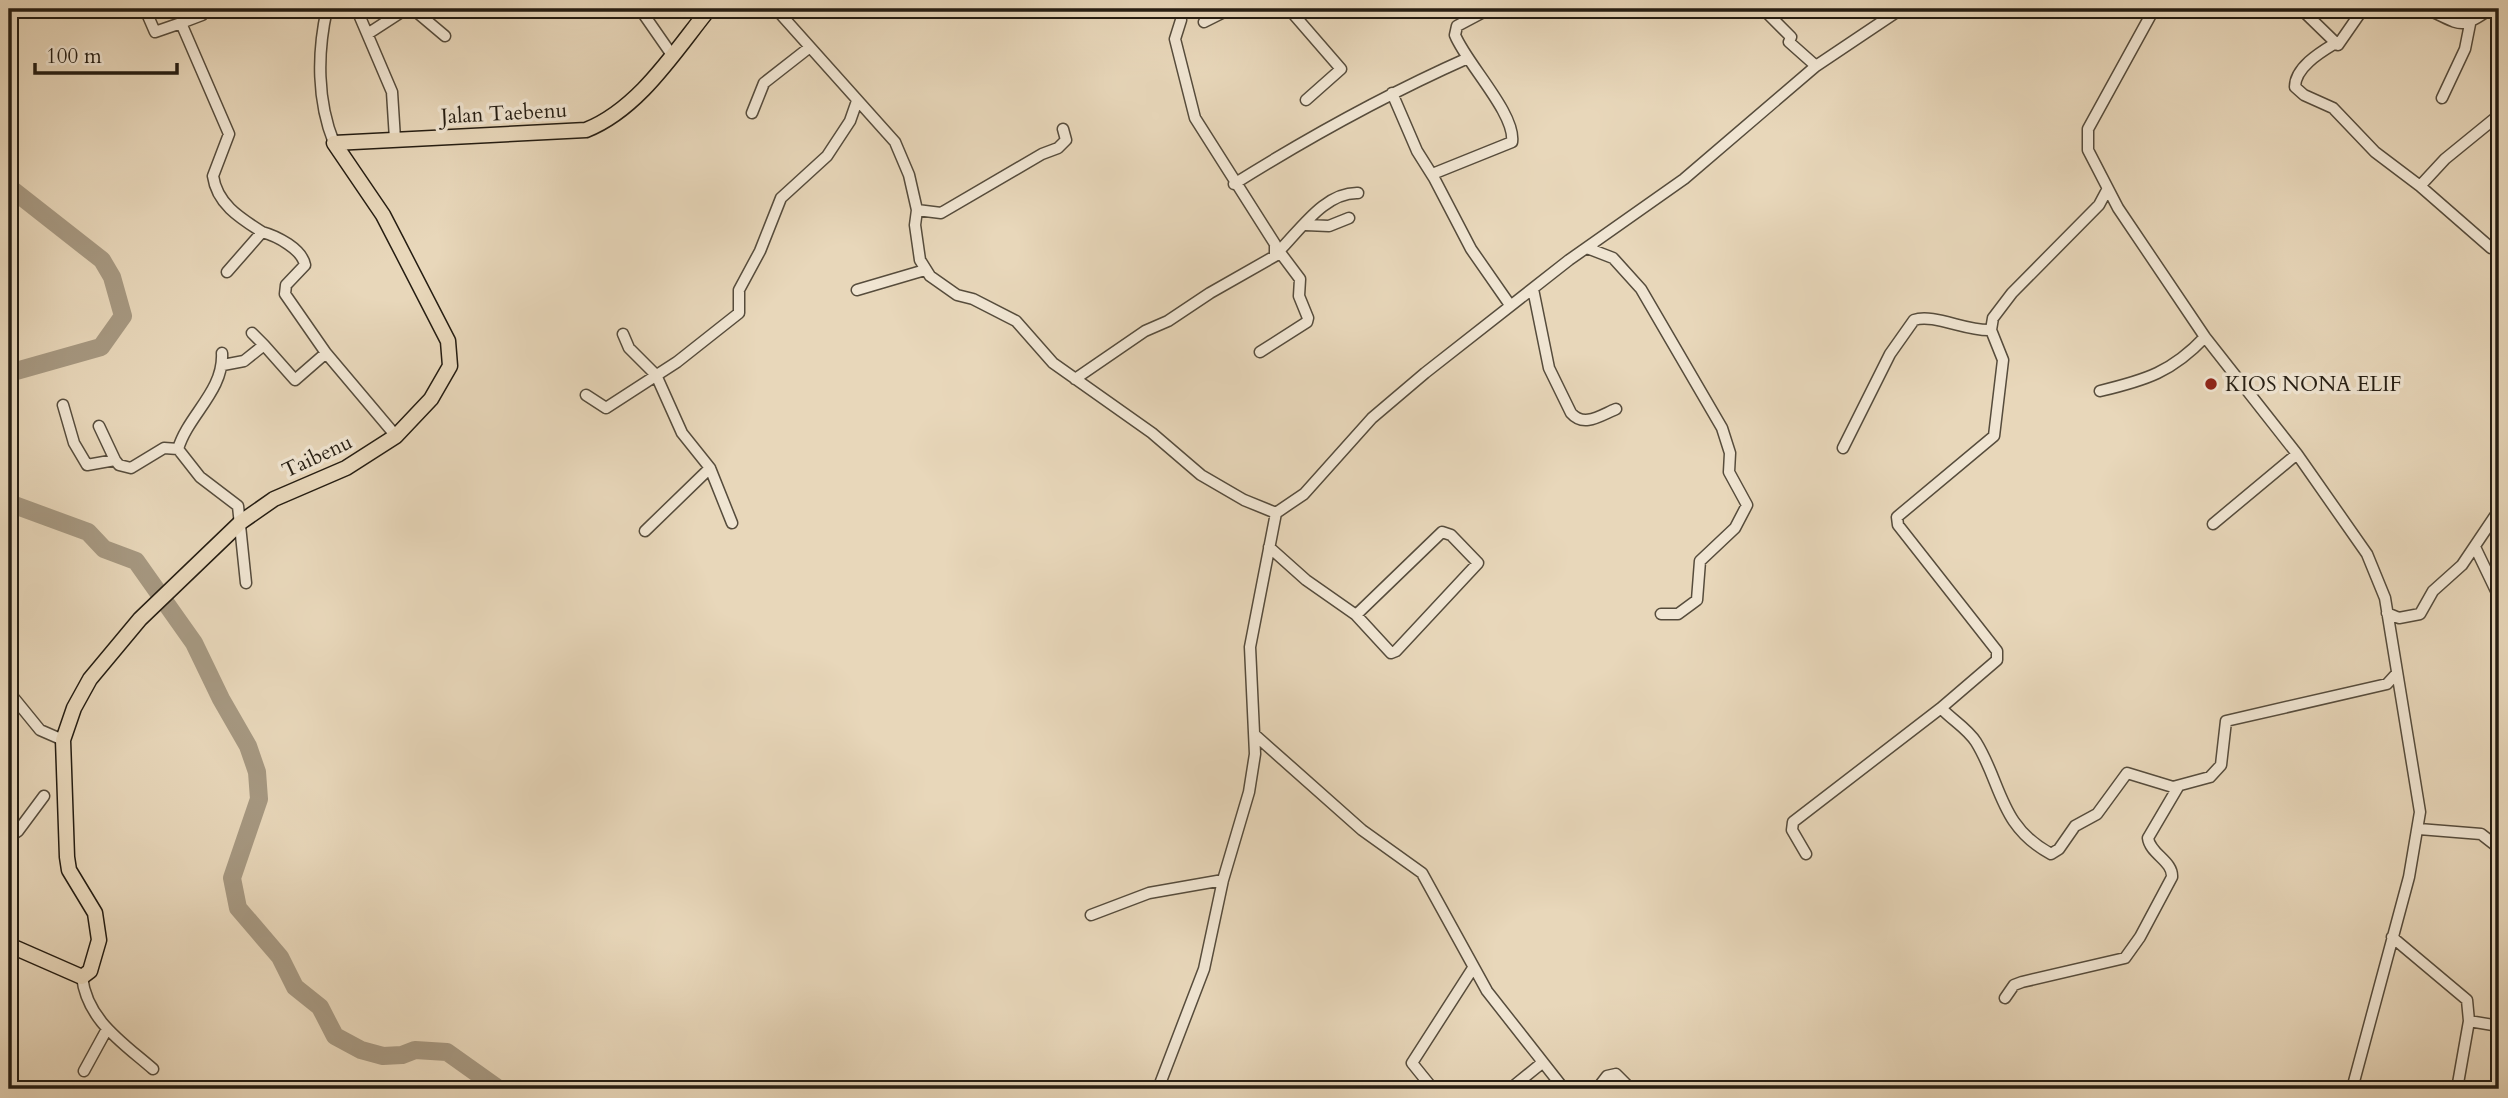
<svg xmlns="http://www.w3.org/2000/svg" width="2508" height="1098" viewBox="0 0 2508 1098" font-family="Cardo,serif">
  <rect width="100%" height="100%" fill="#e8d7ba"/>
  <filter id="stains"><feTurbulence type="fractalNoise" baseFrequency=".00286" numOctaves="4"/><feColorMatrix values="0 0 0 0 .2 0 0 0 0 .09 0 0 0 0 .02 0 0 0 .5 -.17"/></filter>
  <radialGradient id="worn" r=".72"><stop offset=".6" stop-color="#630" stop-opacity="0"/><stop offset="1" stop-color="#630" stop-opacity=".3"/></radialGradient>
  <g fill="none" stroke-linecap="round" stroke-linejoin="round">
    <path stroke="#a69881" stroke-width="18" d="M9,187L102,260L112,277L123,316L101,347L9,373
      M9,503L88,532L104,549L136,561L194,643L221,699L248,746L257,772L259,799L232,878L238,908L280,957L295,987L320,1007L335,1036L361,1050L383,1056L402,1055L415,1050L447,1052L499,1089"/>
    <defs>
      <path id="minor" d="M145,9L155,32L181,23
        M205,9L202,15L181,23L229,134L213,176C217,204 240,218 262,232
        M327,9C317,53 317,101 334,143
        M413,9L445,36
        M640,9L672,55
        M776,9L895,142L909,175L917,210L915,225L920,260L930,276L957,295L973,299L1016,321L1053,363L1152,433L1201,475L1244,500L1276,513L1304,494L1372,418L1425,373L1569,260L1684,179L1816,66L1901,9
        M1289,9L1341,69L1306,100
        M1489,9L1457,26L1455,35C1466,63 1516,114 1512,142L1435,173L1434,178L1471,249L1510,305
        M1763,9L1791,37L1789,42L1816,66
        M2154,9L2088,129V150L2118,208L2205,337L2297,454L2367,554L2385,598L2420,812L2409,877L2352,1089
        M2301,9L2338,45L2363,9
        M2426,9C2460,23 2459,32 2490,9
        M357,10L392,92L395,139
        M1204,22L1230,9
        M369,33L406,9
        M2334,44C2319,53 2295,68 2295,87L2304,95L2333,108L2375,152L2420,186L2445,159L2499,115
        M1392,93L1417,151L1434,178
        M2442,98L2465,49L2470,24
        M752,113L764,83L810,47
        M1234,184C1309,137 1387,94 1468,58
        M2420,186L2491,248
        M2107,190L2099,205L2012,293L1993,318L1991,330L2003,360L1994,436L1897,517L1898,525L1997,651V660L1941,708C1952,720 1967,728 1976,742C2002,784 1999,826 2051,854L2059,849L2075,826L2097,814L2127,773L2173,787L2210,777L2221,765L2226,721L2387,684L2397,673
        M917,210L941,213L1042,154L1058,148L1066,140L1063,129
        M1306,225L1329,226L1349,218
        M1587,248L1613,258L1641,289L1722,428L1730,453L1729,472L1747,505L1735,528L1700,561L1697,600L1678,614H1661
        M1279,251C1301,229 1325,192 1358,193
        M227,272L262,232C277,236 302,249 305,265L286,285L285,294L326,353L396,436
        M1533,289L1549,368L1571,413C1584,428 1601,415 1616,409
        M857,290L925,270
        M252,333L264,345
        M623,334L629,348L656,375L682,433L710,468L732,523
        M1260,352L1307,322L1308,318L1299,296L1300,279L1276,247
        M222,353C224,391 188,415 178,449L200,477L238,506L246,583
        M223,365L244,361L264,345L295,380L326,353
        M1075,379L1145,331L1168,321L1210,293L1275,256V244L1195,118L1175,39L1181,20
        M2100,391C2146,380 2172,372 2205,337
        M586,395L606,408L677,362L739,313V290L760,251L781,198L827,156L850,121L857,101
        M63,405L74,443L87,465L115,460L119,465L131,468L164,448L178,449
        M99,426L115,460
        M1843,448L1890,354L1914,320C1933,313 1968,332 1991,330
        M2213,524L2297,454
        M645,531L710,468
        M1269,547L1306,580L1356,615L1391,653L1396,651L1478,563L1451,535L1442,532L1356,615
        M2475,547L2499,597
        M2387,613L2399,618L2420,614L2433,591L2462,565L2499,510
        M9,692L40,730L63,740
        M1255,735L1362,830L1422,873L1487,991L1564,1089
        M2419,829L2481,834L2499,848
        M9,837L18,831L44,796
        M1806,854L1792,830L1793,822L1941,708
        M1091,915L1149,893L1223,880
        M2392,937L2467,1000L2469,1021L2457,1089
        M82,977C87,1020 122,1042 153,1069
        M2005,998L2014,985L2022,982L2125,958L2140,937L2172,877C2173,861 2150,854 2148,838L2178,787
        M2469,1021L2499,1026
        M84,1071L107,1029
        M1158,1089L1204,969L1223,880L1249,792L1255,754L1250,647L1276,513
        M1433,1089L1412,1063L1473,968
        M1510,1089L1542,1063
        M1597,1089L1607,1076L1616,1074L1631,1089"/>
      <path id="major" d="M9,945L82,977L90,971L99,940L95,913L69,870L67,857L63,740L74,708L90,679L140,619L241,522L274,499L346,468L396,436L431,399L450,366L448,341L397,242L383,215L334,143L586,130C639,109 675,51 709,9"/>
    </defs>
    <use href="#minor" stroke="#564c3c" stroke-width="13"/>
    <use href="#major" stroke="#251d12" stroke-width="17"/>
    <use href="#minor" stroke="#f0e5d2" stroke-width="10"/>
    <use href="#major" stroke="#e8d7ba" stroke-width="14"/>
  </g>
  <circle fill="#8f2418" stroke="#f0e5d2" stroke-width="2.5" cx="2211" cy="384" r="7"/>
  <g text-anchor="middle" stroke-width="7" stroke-linejoin="round" paint-order="stroke">
    <g font-size="21" fill="#251d12" stroke="#f0e5d2">
      <text transform="translate(504 113) rotate(-3)" y="7">Jalan Taebenu</text>
      <text transform="translate(317 456) rotate(-25)" y="7">Taibenu</text>
    </g>
    <g font-size="21" fill="#251d12" stroke="#f0e5d2" text-anchor="start">
      <text x="2225" y="391">KIOS NONA ELIF</text>
    </g>
  </g>
  <rect width="2508" height="1098" fill="none" stroke="#e8d7ba" stroke-width="35"/>
  <rect x="10" y="10" width="2487" height="1077" fill="none" stroke="#251d12" stroke-width="3.5"/>
  <rect x="18" y="18" width="2473" height="1063" fill="none" stroke="#251d12" stroke-width="2"/>
  <path d="M35 63v10h142v-10" fill="none" stroke="#251d12" stroke-width="3.5"/>
  <text x="46" y="63" font-size="21" fill="#251d12" stroke="#f0e5d2" stroke-width="5" paint-order="stroke">100 m</text>
  <rect width="100%" height="100%" filter="url(#stains)"/>
  <rect width="100%" height="100%" fill="url(#worn)"/>
</svg>
